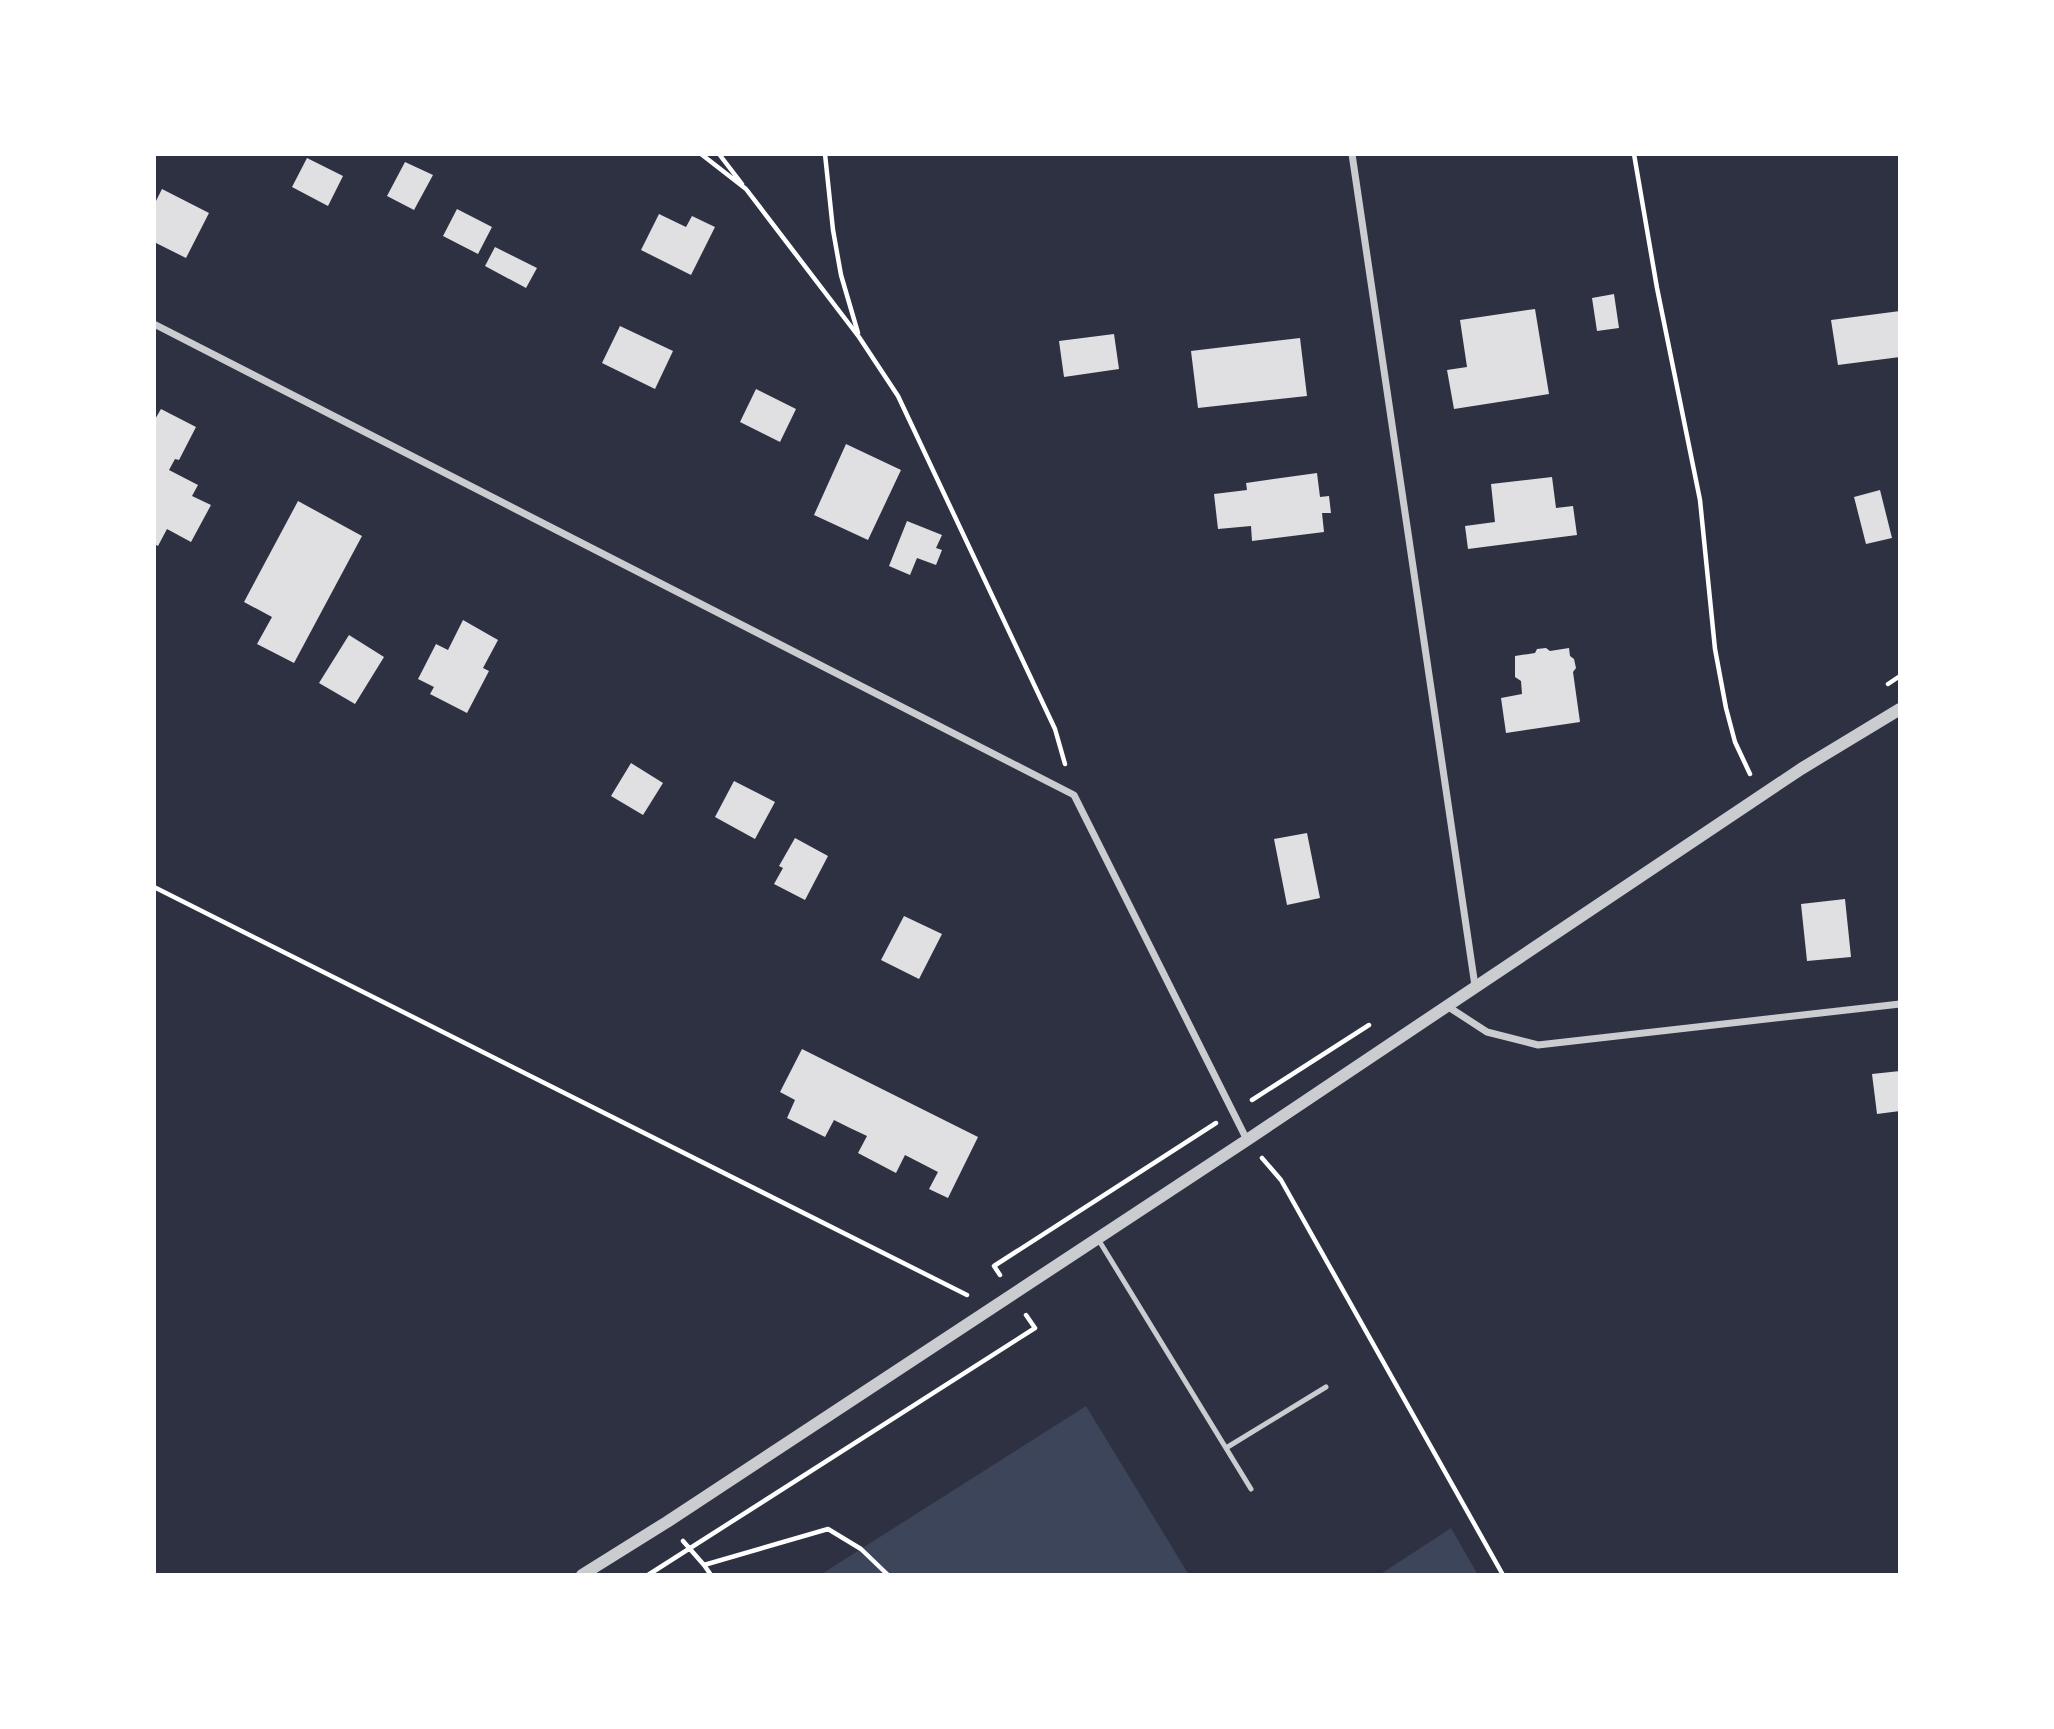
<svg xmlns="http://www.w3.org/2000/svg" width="2054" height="1729" viewBox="0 0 2054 1729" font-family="Quicksand,sans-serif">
  <rect width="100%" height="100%" fill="#2d3142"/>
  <path fill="#3c4559" d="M1086,1406L1189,1575H820Z
    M1451,1528L1478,1575H1379Z"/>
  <path fill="#e0e0e3" d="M307,158L343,176L328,206L292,187Z
    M405,162L433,175L414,210L387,196Z
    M162,189L209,213L186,258L154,242V205Z
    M457,209L492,227L478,254L443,236Z
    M659,214L686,227L692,216L715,227L691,275L641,250Z
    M495,247L537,268L526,288L485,266Z
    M1614,294L1619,328L1597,331L1592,298Z
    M1535,309L1549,394L1454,409L1447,370L1467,367L1460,320Z
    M1900,311V357L1838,365L1831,320Z
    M620,326L673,351L655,389L602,363Z
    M1114,334L1119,369L1064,377L1059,341Z
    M1300,338L1307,396L1198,408L1191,351Z
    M756,389L796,409L780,442L740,422Z
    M161,409L196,427L179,460L175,459L169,470L198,485L192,496L211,505L191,542L167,529L158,546L154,544V421Z
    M846,444L901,470L868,540L814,515Z
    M1317,473L1320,497L1329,496L1331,513H1322L1324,532L1252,541L1251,526L1218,529L1214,494L1247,490L1246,483Z
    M1552,477L1556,508L1573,506L1577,535L1468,549L1465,526L1495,522L1491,484Z
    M1880,490L1892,538L1866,544L1854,497Z
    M298,501L362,536L294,663L257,644L272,617L244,602Z
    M907,521L942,535L936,548L942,550L936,565L917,558L910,575L889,566Z
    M463,620L498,640L483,668L489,671L467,713L430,694L434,687L418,679L436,644L448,650Z
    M349,635L384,657L355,704L319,683Z
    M1546,648L1550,651L1569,648L1570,656L1574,659L1576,668L1573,672L1580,722L1506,733L1501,698L1522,694L1521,681L1515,677V656L1535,653L1537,649Z
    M631,763L663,783L643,815L611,796Z
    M734,781L775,802L755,839L715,817Z
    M1307,833L1320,898L1287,905L1274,839Z
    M795,838L828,856L805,900L774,884L783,868L779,866Z
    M1845,899L1851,957L1807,961L1801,904Z
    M904,916L942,934L919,979L881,960Z
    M802,1049L978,1137L948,1198L929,1189L938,1172L905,1155L896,1173L858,1153L867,1136L850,1128L834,1120L825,1137L787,1118L795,1100L780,1092Z
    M1900,1071V1111L1877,1114L1872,1074Z"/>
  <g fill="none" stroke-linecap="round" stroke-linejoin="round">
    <path stroke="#fff" stroke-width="4.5" d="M701,154L746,189L859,337L898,396L1055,729L1065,764
      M719,154L742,184
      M825,154L833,230L841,275L858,333
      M1634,154L1657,288L1700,500L1715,649L1726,708L1735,742L1750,774
      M1888,684L1900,676
      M154,887L967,1295
      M1252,1100L1369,1025
      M1262,1158L1281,1180L1503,1575
      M1000,1275L994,1266L1216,1123
      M683,1541L704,1565L828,1529L861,1549L888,1575
      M704,1565L711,1575
      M648,1575L1035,1328L1026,1315"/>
    <path stroke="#caccd0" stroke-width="5" d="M1098,1239L1251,1489
      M1226,1448L1326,1387"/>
    <path stroke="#caccd0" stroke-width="7" d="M1352,154L1475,986
      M154,324L1074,795L1247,1140
      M1447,1006L1487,1032L1538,1045L1900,1004"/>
    <path stroke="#caccd0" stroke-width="12" d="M582,1575L667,1522L1247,1140L1801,769L1900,709"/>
  </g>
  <rect width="2054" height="1729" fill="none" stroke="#ffffff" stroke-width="312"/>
</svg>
